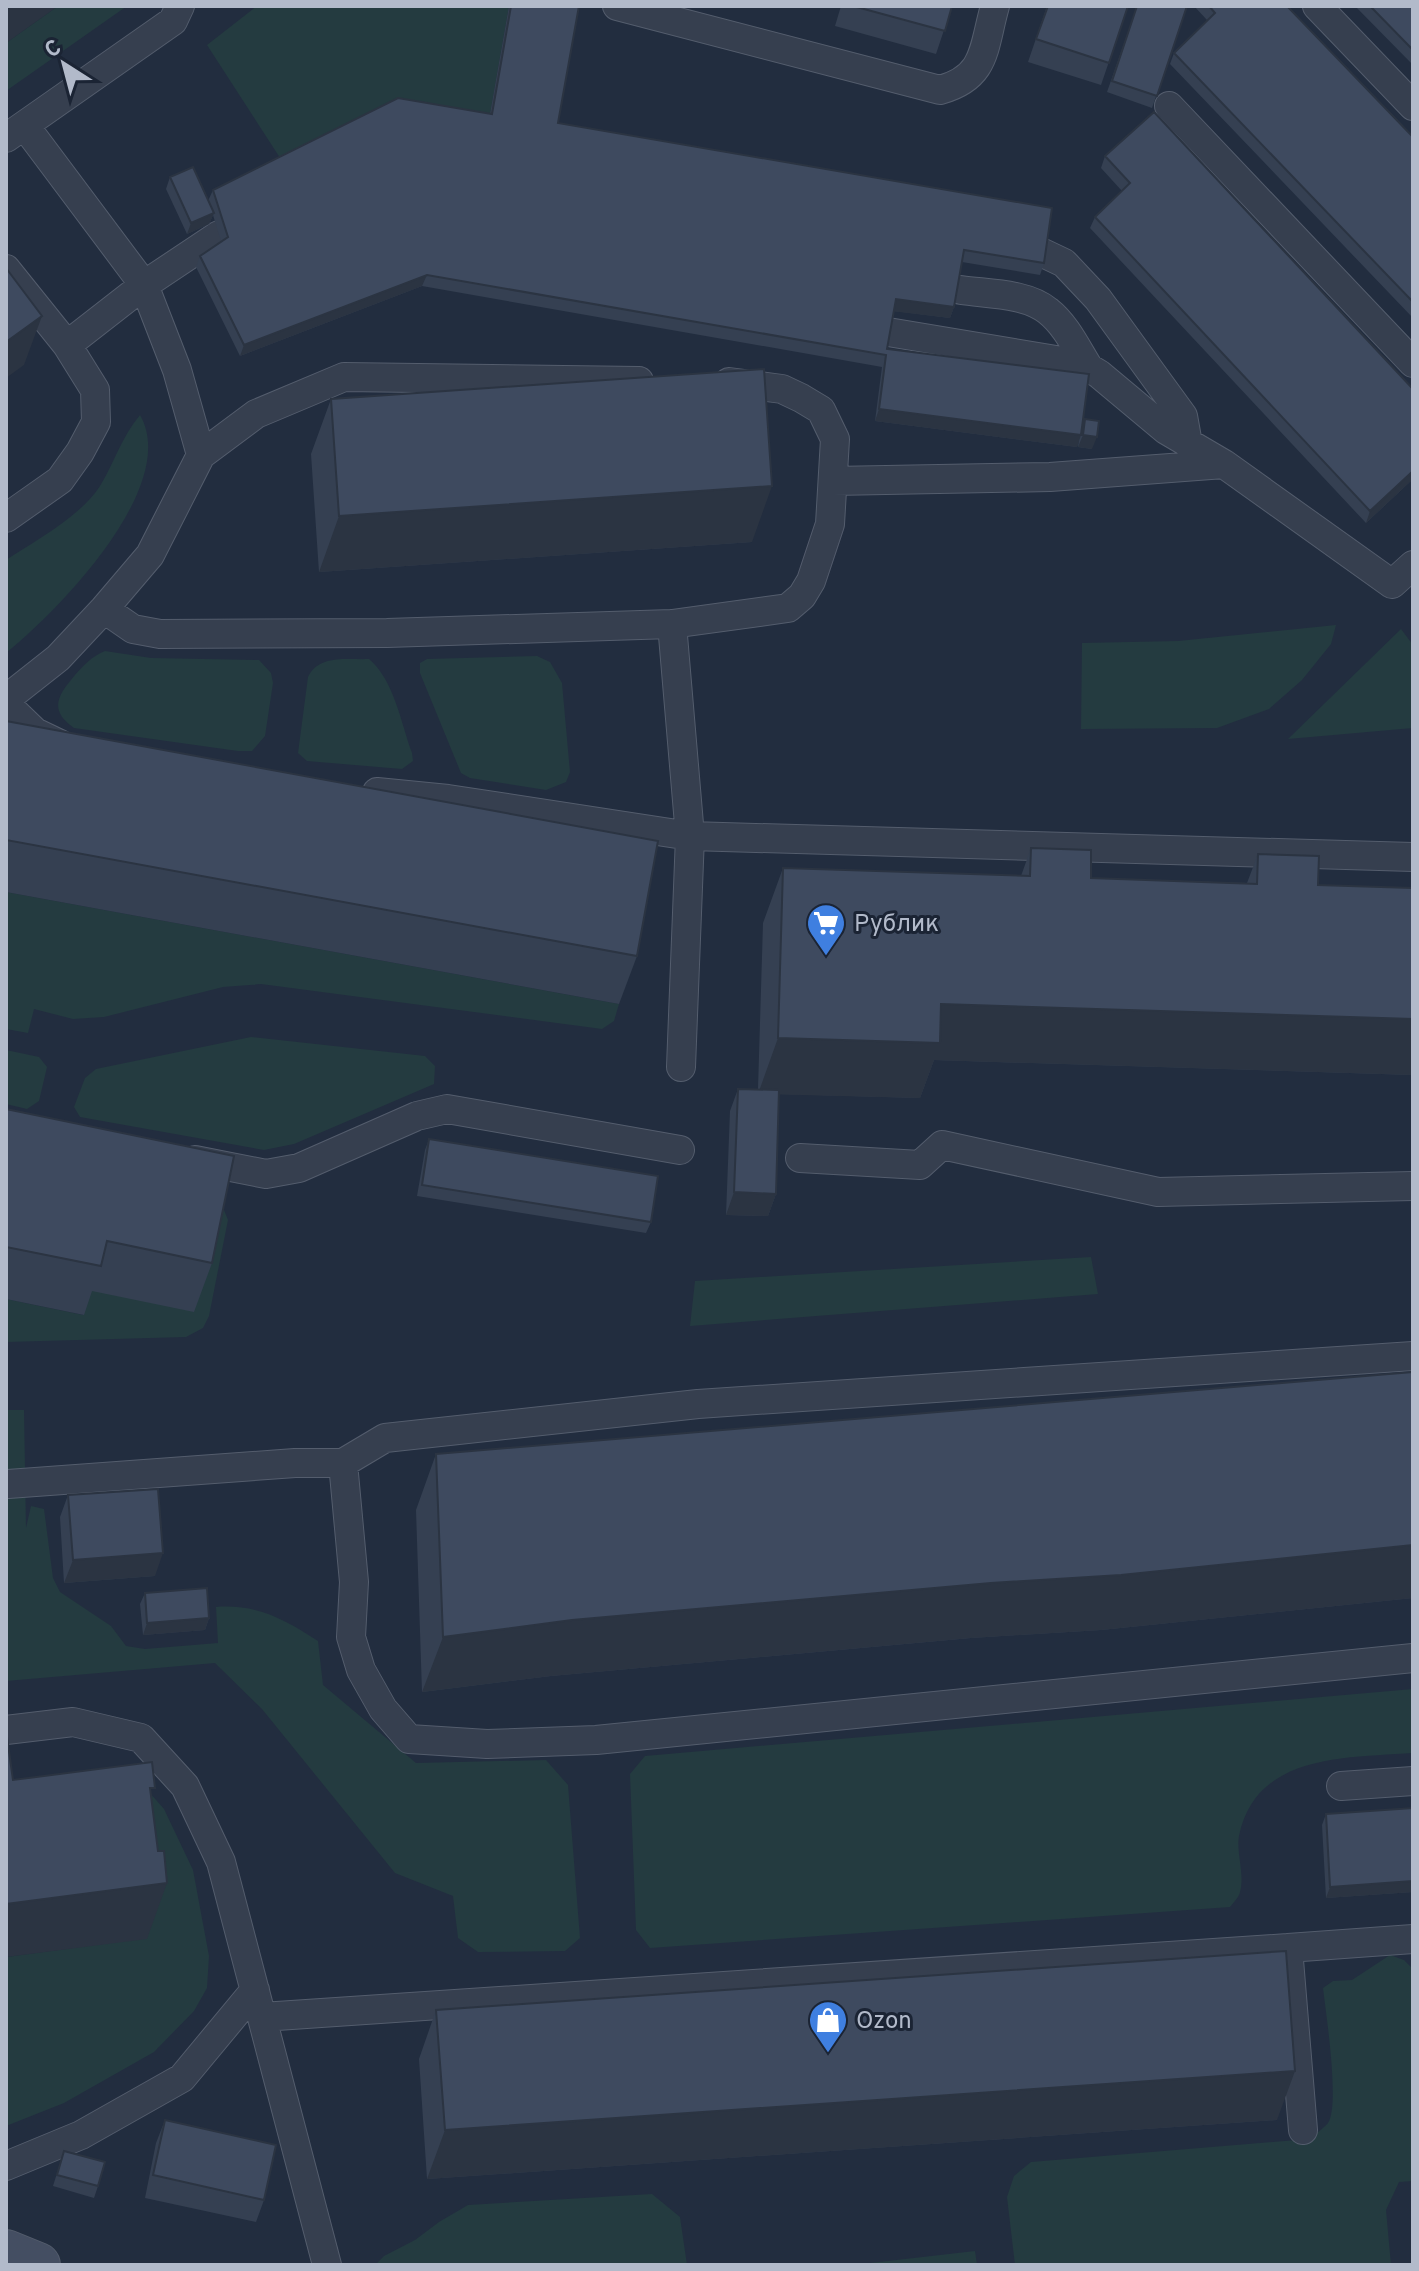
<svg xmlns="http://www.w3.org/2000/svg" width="1419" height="2271" viewBox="0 0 1419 2271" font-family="Overpass,sans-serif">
  <rect width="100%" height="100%" fill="#222d3f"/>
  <path fill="#243b40" d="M58,6H127L6,91V43Z
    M257,6H509L488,126L284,164L207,45Z
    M140,415C181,486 57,612 6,653V560C35,541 81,516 100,486C114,463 122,436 140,415Z
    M1336,625L1331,644L1302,680L1269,709L1217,728L1081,729L1082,643L1178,641Z
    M1401,629L1413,645V728L1288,739Z
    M105,651L151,658L259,660L271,673L273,683L265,736L252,751H238L74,728C48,710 58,695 75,675C85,664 91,657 105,651Z
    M537,656L550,662L562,683L570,772L566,782L546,790L470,778L461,773L420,673V663L427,659Z
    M369,659C394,680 401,723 412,753L413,761L402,769L307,761L298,753L308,677C319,654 347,660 369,659Z
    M6,892L619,1004L614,1021L602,1029L261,984L223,987L104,1017L73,1019L34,1009L28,1033L6,1029Z
    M251,1037L425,1056L435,1066L434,1084L294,1144L264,1150L80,1117L74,1107L85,1078L96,1069Z
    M6,1050L39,1057L47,1067L39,1101L27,1109L6,1104Z
    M217,1205L224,1210L228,1220L209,1316L203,1328L186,1337L6,1342V1299L83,1315L89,1290Z
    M1091,1257L1098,1294L690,1326L695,1281Z
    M6,1410H24L26,1528L31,1506L44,1509L53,1578L60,1592L111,1626L126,1646L145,1649L218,1643L216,1607C257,1604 284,1619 318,1641L323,1685L416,1763L546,1760L568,1785L580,1938L565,1951L478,1952L458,1938L453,1896L395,1873L262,1709L215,1663L6,1681Z
    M1413,1689V1753C1347,1758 1256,1753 1239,1836C1236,1853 1245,1874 1240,1892C1239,1897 1233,1903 1230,1907L650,1948L636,1930L630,1774L645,1756Z
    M127,1767L164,1809L193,1870L209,1956L207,1988L194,2011L154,2052L64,2103L6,2126V1957L147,1938Z
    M1390,1955L1404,1960L1413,1969V2181L1399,2182L1386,2210L1391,2265H1015L1007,2197L1014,2176L1031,2162L1308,2139C1315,2134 1323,2129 1328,2123C1340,2105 1326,2014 1323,1988L1333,1981L1352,1980Z
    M652,2194L680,2217L687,2265H375L384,2256L415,2240L439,2222L468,2205Z
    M975,2251L977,2265H853Z"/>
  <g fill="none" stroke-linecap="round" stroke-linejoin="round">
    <defs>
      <path id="service" d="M617,6L940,90C987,77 983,48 995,6
        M1317,6L1413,106
        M1169,106L1413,363
        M6,138L173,21L180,6
        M1043,253L1064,263L1098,299L1183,416L1188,444
        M6,269L67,345L95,390L96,422L80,452L60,480L6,518
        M961,290C988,294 1026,293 1048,311C1066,325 1077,349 1089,368
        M852,326L1068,362L1089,368L1099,374L1166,430L1224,464
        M67,345L144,285L219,235
        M201,455L256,414L344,377L639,381
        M833,481L1050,477L1224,464L1392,584L1413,565
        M104,609L133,629L160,634L387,633L672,624L788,608L802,596L811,581L830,524L835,439L821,410L801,398L782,389L729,382
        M672,624L690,836L681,1067
        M6,699L58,658L104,609L150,555L201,455L177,370L144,285L25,126
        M6,704L35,732L60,744
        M377,792L448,799L690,836L1413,857
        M800,1158L920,1165L942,1145L1158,1192L1413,1186
        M195,1160L266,1174L299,1168L417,1116L447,1109L680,1150
        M343,1463L354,1582L351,1637L361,1670L383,1709L409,1739L487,1744L596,1740L1413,1658
        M8,1484L295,1463H343L385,1438L698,1404L1413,1356
        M6,1730L73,1722L141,1738L185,1786L221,1862L327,2265
        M1341,1786L1413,1781
        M1288,1948L1413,1939
        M262,2017L1288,1948L1303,2130
        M6,2166L81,2135L182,2078L255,1990"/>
      <path id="secondary" d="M6,2252L38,2265"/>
    </defs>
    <use href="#service" stroke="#545d6d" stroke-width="30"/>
    <use href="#secondary" stroke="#545d6d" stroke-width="46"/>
    <use href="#service" stroke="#363f4f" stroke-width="28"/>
    <use href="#secondary" stroke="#444e62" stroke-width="44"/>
  </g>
  <path fill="#354052" d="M509,6H579L558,123L1044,263L1040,275L962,262L954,307L950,318L894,311L887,349L1082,427L1085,419L1092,449L1078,447L1079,439L1077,447L875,421L882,367L422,286L240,356L196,267L200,256L221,241L213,215L209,224L187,234L166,189L170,177L208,201L213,190L490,114Z
    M841,6H952L936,54L835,26Z
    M1047,6H1128L1101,85L1028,62Z
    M1137,6H1187L1152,108L1107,92Z
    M1194,6H1287L1413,137V318L1170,64L1174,53L1207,20Z
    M1355,6H1413V65Z
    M1105,156L1413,479L1366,523L1090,228L1095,217L1122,191L1101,168Z
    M331,399L752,542L319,572L311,454Z
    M6,721L637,956L619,1004L6,892Z
    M1031,848L1091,878L1247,883L1258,854L1318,885L1413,888V1075L934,1060L920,1098L779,1094L776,1194L768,1216L726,1215L730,1111L738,1089H758L763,923L783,868L1021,876Z
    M6,1109L212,1263L194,1312L92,1291L84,1315L6,1299Z
    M429,1139L651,1222L646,1233L417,1196L425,1150Z
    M1413,1372V1598L1101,1630L971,1638L551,1676L422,1692L416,1510L436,1454Z
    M68,1495L155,1576L64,1583L60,1517Z
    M145,1593L209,1618L205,1630L143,1635L140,1604Z
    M1413,1808V1892L1326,1898L1322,1825L1326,1814Z
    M436,2010L1277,2120L427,2179L419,2059Z
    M165,2120L264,2200L256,2222L145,2198L156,2143Z
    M64,2151L98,2186L94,2198L53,2186Z"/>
  <path fill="#2b3442" d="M6,6H58L6,43Z
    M214,213L209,224L187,234L191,223Z
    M427,275L422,286L240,356L244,345Z
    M896,299L954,307L950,318L891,311Z
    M42,316L24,365L6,378V342Z
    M879,409L1081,435L1077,447L875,421Z
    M1083,435L1097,437L1092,449L1078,447Z
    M1413,471V479L1366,523L1370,511Z
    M772,486L752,542L319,572L339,516Z
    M941,1004L1413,1019V1075L934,1060L920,1098L758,1094L778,1038Z
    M734,1192L776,1194L768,1216L726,1215Z
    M1413,1545V1598L1101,1630L971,1638L551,1676L422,1692L443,1637L572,1620Z
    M163,1553L155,1576L64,1583L73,1560Z
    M209,1618L205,1630L143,1635L147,1623Z
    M1413,1881V1892L1326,1898L1330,1887Z
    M167,1883L147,1939L6,1957V1904Z
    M1295,2071L1277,2120L427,2179L445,2130Z"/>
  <path fill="#3e4a5f" stroke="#2b3442" stroke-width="2" d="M511,6H579L558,123L1052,208L1044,263L964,250L954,307L896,299L887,349L1089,374L1081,435L879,409L886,355L427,275L244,345L200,256L228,237L213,190L398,98L492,114Z
    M853,6H952L945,31Z
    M1048,6H1128L1109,63L1036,39Z
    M1137,6H1187L1157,96L1112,81Z
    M1209,6H1287L1413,137V302L1174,53L1215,13Z
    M1370,6H1413V50Z
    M1154,112L1413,389V471L1370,511L1095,217L1130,183L1105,156Z
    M193,167L214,213L191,223L170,177Z
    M6,268L42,316L6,342Z
    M764,369L772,486L339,516L331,399Z
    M1085,419L1099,421L1097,437L1083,435Z
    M6,721L658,841L637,956L6,840Z
    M1031,848L1091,850V878L1257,884L1258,854L1319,856L1318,885L1413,888V1019L941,1004L940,1043L778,1038L783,868L1030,876Z
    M738,1089L779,1090L776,1194L734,1192Z
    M6,1109L234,1156L212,1263L107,1241L101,1266L6,1247Z
    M429,1139L658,1176L651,1222L422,1185Z
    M1413,1372V1545L1121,1575L991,1583L572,1620L443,1637L436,1454Z
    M158,1489L163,1553L73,1560L68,1495Z
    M207,1588L209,1618L147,1623L145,1593Z
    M6,1730L13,1780L152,1762L155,1788H150L158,1851H164L167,1883L6,1904Z
    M1413,1808V1881L1330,1887L1326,1814Z
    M1286,1951L1295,2071L445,2130L436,2010Z
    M165,2120L276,2145L264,2200L153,2175Z
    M64,2151L105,2162L98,2186L57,2175Z"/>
  <defs>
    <symbol id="supermarket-pin" viewBox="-11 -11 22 30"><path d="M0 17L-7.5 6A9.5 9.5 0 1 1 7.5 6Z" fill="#3f7fe0" stroke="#1b2434"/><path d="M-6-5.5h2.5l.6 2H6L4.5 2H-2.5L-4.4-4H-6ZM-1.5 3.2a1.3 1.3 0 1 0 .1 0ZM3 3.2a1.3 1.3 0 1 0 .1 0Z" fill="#fff"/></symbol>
    <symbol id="shop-pin" viewBox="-11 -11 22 30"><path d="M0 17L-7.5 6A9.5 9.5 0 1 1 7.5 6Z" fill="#3f7fe0" stroke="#1b2434"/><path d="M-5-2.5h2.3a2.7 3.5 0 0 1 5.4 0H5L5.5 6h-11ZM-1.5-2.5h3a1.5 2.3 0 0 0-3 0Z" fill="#fff"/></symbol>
  </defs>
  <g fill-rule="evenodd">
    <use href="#supermarket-pin" x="804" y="901" width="44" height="60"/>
    <use href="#shop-pin" x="806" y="1998" width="44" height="60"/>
  </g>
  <g text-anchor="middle" stroke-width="6" stroke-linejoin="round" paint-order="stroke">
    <g font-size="24" fill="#b2baca" stroke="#1b2434" text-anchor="start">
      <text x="854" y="931">Рублик</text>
      <text x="856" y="2028">Ozon</text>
    </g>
  </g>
  <rect width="1419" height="2271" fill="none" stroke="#b2baca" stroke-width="16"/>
  <g transform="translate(64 64) rotate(324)" stroke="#1b2434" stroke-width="6" paint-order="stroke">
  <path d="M0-6L14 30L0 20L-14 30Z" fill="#b2baca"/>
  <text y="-12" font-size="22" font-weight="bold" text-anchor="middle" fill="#b2baca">С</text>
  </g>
</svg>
